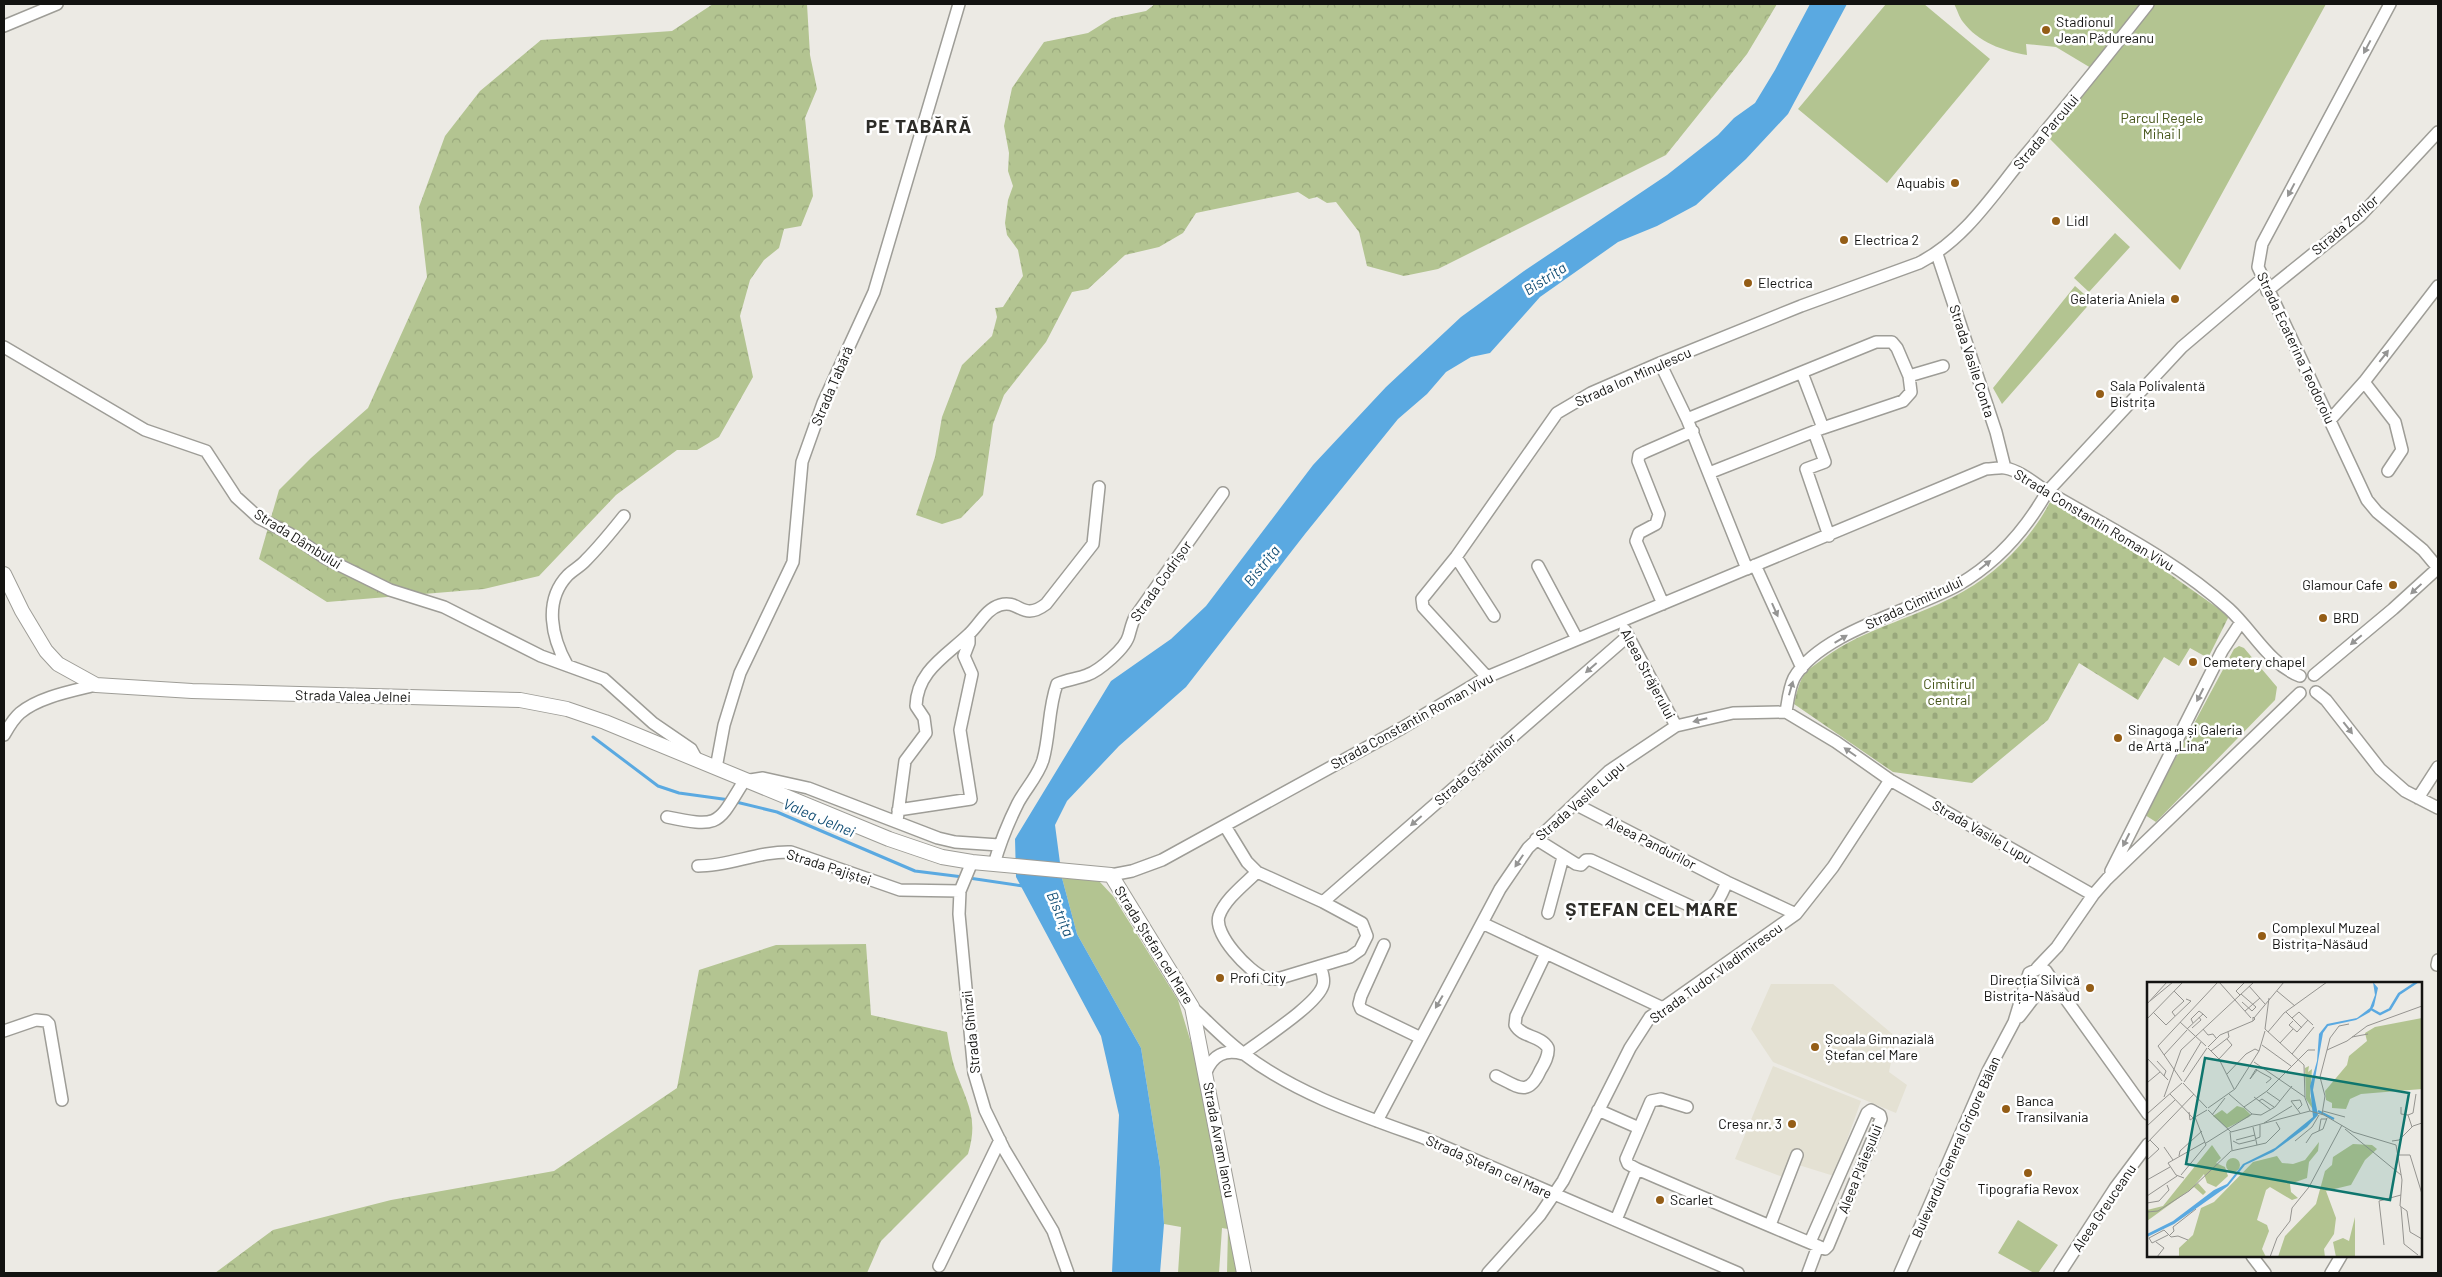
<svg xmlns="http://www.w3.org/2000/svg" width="2442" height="1277" viewBox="0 0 2442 1277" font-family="Barlow,sans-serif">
  <defs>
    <pattern id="forest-crowns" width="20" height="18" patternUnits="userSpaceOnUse" patternTransform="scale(1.25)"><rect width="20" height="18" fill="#b3c491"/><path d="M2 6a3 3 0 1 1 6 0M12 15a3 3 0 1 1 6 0" fill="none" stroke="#99a87c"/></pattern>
    <pattern id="cemetery-stones" width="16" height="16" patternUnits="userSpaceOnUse" patternTransform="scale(1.25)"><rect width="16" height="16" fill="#b3c491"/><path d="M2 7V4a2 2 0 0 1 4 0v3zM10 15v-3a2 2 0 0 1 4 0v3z" fill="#99a87c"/></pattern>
  </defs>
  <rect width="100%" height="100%" fill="#eceae4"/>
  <path fill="#e4e1d3" d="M1771,984H1833L1896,1037L1889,1072L1907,1085L1896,1113L1773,1062L1751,1029Z
    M1773,1066L1861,1101L1834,1176L1789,1162L1783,1177L1735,1159Z"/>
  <path fill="url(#forest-crowns)" d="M713,4H807L810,55L817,89L805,118L813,196L801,226L784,229L779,248L764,260L750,280L740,316L753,377L719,437L697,450H677L616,495L539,576L484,589L327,602L259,559L279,490L311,458L368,408L427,277L419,207L445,136L480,91L541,40L672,31Z
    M1155,4H1777L1747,54L1666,155L1438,269L1404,276L1367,266L1359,232L1336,202L1327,203L1317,197L1309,199L1298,192L1196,213L1183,233L1159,247L1125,255L1088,289L1072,292L1046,342L1004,395L993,424L983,495L961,518L942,524L916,515L935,457L942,417L962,365L992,336L997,317L995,308L1003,307L1023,276L1018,250L1007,235L1005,223L1008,200L1013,186L1008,171L1009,153L1004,126L1012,88L1044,42L1088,33L1112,18L1146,11Z
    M866,944L871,1015L947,1032C949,1044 951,1057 955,1069C967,1103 979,1118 968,1154L881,1241L867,1273H215L273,1230L391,1200L554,1171L677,1088L699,970L776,945Z"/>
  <path fill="url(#cemetery-stones)" d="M2050,502L2144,556L2229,616L2208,658L2190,648L2179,666L2164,657L2138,700L2079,663L2048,720L1972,783L1893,772L1794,704C1797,692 1799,681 1806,672C1811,667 1819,662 1824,658C1866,627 1920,617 1964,591C2000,571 2031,538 2050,502Z"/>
  <path fill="#b3c491" d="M1886,4H1924L1990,59L1887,183L1798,109Z
    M1954,4H2141L2091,68L2056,47L2026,44L2027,55C2003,51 1978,42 1963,22C1959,17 1957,9 1954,4Z
    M2150,4H2326L2180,270L2048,137Z
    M2115,233L2130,247L2089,292L2074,278Z
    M2075,286L2092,301L2002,404L1993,388Z
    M2239,646L2244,648L2277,687L2275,700L2156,822L2145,815L2234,649Z
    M1062,878L1092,879L1099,881L1113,896L1178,1000L1196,1059L1238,1273H1227L1228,1229L1222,1228L1219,1273H1178L1181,1227L1164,1224L1160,1167L1141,1048L1077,934Z
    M2018,1220L2058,1245L2038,1273H2034L1998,1253Z"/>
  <path fill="#5aa9e1" d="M1810,4H1847L1788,114L1746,159L1696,205L1657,226L1618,242L1540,297L1490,353L1471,357L1446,372L1427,394L1398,419L1305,534L1186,687L1119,746L1067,801L1055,825L1062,878L1077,934L1141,1048L1160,1167L1164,1224L1160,1273H1112L1119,1115L1101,1036L1016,877L1015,839L1111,681L1171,639L1206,606L1313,465L1386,387L1461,317L1524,271L1667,175L1718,135L1734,118L1755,103L1775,70Z"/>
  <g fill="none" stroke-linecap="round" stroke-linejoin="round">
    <path stroke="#5aa9e1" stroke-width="3" d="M593,737L658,786L679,793L730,800
      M736,802L777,812L915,871L963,877
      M969,878L1023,886"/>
    <defs>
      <path id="minor" d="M2390,4L2262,244L2258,267L2367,500L2377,512L2423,550L2438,568
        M4,26L57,4
        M1937,254L1996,432L2005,468
        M2267,291L2360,216L2438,132
        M4,347L145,430L206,451L236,497L259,518L290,534L325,558L390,590L444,607L541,656L604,679L653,723L691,749L697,760
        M1660,363L1687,419L1747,569
        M1802,373L1823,428
        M2364,382L2395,422L2402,450L2388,471
        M1687,419L1876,342H1892L1897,348L1909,376L1943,366
        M2330,420L2364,382L2438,286
        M1814,432L1825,462L1806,469L1829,536
        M1709,473L1823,428L1903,401L1911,392L1909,376
        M1456,557L1494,616
        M1755,565L1802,668
        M1538,566L1577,639
        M1663,604L1636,541L1639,533L1656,524L1659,514L1657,509L1638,461L1639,455L1645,452L1693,431
        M1625,630L1676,726
        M567,665C552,638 543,601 568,575C573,570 581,566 586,560C600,546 612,531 624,516
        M2314,675L2393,609L2438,568
        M1487,677L1423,607L1422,599L1456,557L1557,413L1591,393L1660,363L1801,306L1919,263C1964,240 1992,196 2023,158C2066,107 2107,56 2148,4
        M2316,692L2326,700L2380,769L2405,791L2438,808
        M1786,712C1788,700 1789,688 1794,678C1820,632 1914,610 1958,585C1996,563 2026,529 2047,492L2182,347L2262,279
        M4,735C8,728 13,719 20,713C39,697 72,691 96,685
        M716,768L724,725L740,673L793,562L802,462L823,403L874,292L959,4
        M2418,798L2438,767
        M1575,804L1727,882L1796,914
        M898,810L971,799L960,730L972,674L964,656L969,643V634
        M667,817C720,828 717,825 744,781L763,778L808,788L938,838L955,842L999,845
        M897,821L905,761L926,733L924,718L916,706C917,671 946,656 969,634C979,625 986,609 1000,605C1020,599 1022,622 1046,604L1093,544L1099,487
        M1225,826L1247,862L1257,872L1323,902L1362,923L1367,936L1360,950L1350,957L1277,979C1273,979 1269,979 1265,978C1249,972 1213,934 1219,916C1225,899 1245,884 1257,872
        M1536,839L1576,864L1581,865L1586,860H1591L1701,911C1717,909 1721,895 1727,882
        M972,862L960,891L959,914L974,1073L985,1110L1004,1149L1053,1231L1068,1273
        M994,864C1000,843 1008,823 1018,803C1026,788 1038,776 1043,760C1050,735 1048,709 1057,684C1068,679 1077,679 1087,675C1099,671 1126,648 1129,635C1131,628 1132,623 1135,617L1223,493
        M698,866C730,866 759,851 791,852L900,890L960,891
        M2111,871L2222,651L2241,622
        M1111,875L1132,871L1162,860L1402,728L1487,677L1986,469C1992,469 2000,467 2005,468C2021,471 2035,484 2048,492C2111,529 2175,560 2229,609C2253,631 2269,664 2300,676
        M1323,902L1628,636
        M1548,913L1563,857
        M1482,923L1663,1008
        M1384,945L1361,996L1359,1004L1361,1009L1421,1038
        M2437,965L2438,960
        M2037,968L2057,947L2093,895L2107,879L2300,693
        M2050,977L2148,1114
        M1192,1007C1209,1023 1225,1040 1244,1054C1296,1094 1363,1116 1424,1138L1738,1273
        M2019,1017L2039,991
        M4,1031L36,1020L46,1021L49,1024L62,1100
        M1206,1072C1213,1055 1225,1049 1243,1054C1261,1040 1318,1004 1323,985C1325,978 1322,972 1320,966
        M1496,1076C1517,1086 1528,1098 1540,1071C1544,1064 1549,1056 1548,1048C1541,1035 1522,1038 1515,1025L1516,1016L1546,953
        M1687,1107L1661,1099L1651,1101L1626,1159L1628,1164L1637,1169C1700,1196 1762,1223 1825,1249L1828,1246L1881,1119L1880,1115L1871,1110L1867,1113L1810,1242
        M1598,1110L1639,1128
        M1377,1121L1500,889L1528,848L1609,771L1676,726L1733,713L1786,712L1836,742L1890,780L2093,895
        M1616,1220L1637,1169
        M1770,1225L1797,1155
        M2252,1256L2265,1273
        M939,1266L1000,1140
        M1488,1273L1540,1215L1563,1181L1630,1048L1650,1017L1796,914L1833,867L1890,780
        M1808,1273L1818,1246
        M1900,1273L1988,1071L2014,1022L2029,973L2040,968L2046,971L2050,977L2048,986L2042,990H2033L2027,982
        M2060,1273L2115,1188L2148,1144
        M2331,1273L2341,1256"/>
      <path id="major" d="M4,574L22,611L46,651L58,664L96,685L192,691L520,700L567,709L605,722L889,839L942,857L972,862L1111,875L1192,1007L1244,1273"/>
    </defs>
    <use href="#minor" stroke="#9e9d97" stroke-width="14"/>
    <use href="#major" stroke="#9e9d97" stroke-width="16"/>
    <use href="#minor" stroke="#fff" stroke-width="11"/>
    <use href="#major" stroke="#fff" stroke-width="14"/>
  </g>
  <defs><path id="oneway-solid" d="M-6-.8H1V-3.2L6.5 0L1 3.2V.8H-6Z" transform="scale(1.25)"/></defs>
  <g fill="#959594">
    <use href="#oneway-solid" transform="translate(2367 47) rotate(118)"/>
    <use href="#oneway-solid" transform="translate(2291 190) rotate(118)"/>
    <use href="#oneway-solid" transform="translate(2384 356) rotate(-52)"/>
    <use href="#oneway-solid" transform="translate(1985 565) rotate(-39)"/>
    <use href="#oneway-solid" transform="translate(2416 589) rotate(137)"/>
    <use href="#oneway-solid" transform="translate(1775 610) rotate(66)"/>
    <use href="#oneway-solid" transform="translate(1841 639) rotate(-31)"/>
    <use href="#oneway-solid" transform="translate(2356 640) rotate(140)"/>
    <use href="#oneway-solid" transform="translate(1591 668) rotate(139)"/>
    <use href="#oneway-solid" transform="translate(1791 688) rotate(-74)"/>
    <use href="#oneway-solid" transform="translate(2200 695) rotate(117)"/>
    <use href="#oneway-solid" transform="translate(1700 720) rotate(166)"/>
    <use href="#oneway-solid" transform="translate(2348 728) rotate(52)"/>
    <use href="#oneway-solid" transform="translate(1850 752) rotate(-145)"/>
    <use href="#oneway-solid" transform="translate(1416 821) rotate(139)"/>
    <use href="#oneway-solid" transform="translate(2126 840) rotate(117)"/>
    <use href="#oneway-solid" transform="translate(1519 861) rotate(124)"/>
    <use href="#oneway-solid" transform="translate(1439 1002) rotate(120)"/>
  </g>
  <g fill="#945d16" stroke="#fff" stroke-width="2">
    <circle cx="2046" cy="30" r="5"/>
    <circle cx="1955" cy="183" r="5"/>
    <circle cx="2056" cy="221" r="5"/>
    <circle cx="1844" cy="240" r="5"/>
    <circle cx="1748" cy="283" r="5"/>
    <circle cx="2175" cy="299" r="5"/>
    <circle cx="2100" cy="394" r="5"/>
    <circle cx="2393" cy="585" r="5"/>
    <circle cx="2323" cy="618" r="5"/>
    <circle cx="2193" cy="662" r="5"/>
    <circle cx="2118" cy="738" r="5"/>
    <circle cx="2262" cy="936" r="5"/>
    <circle cx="1220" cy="978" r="5"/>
    <circle cx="2090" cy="988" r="5"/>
    <circle cx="1815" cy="1047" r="5"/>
    <circle cx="2006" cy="1109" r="5"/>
    <circle cx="1792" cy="1124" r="5"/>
    <circle cx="2028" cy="1173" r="5"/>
    <circle cx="1660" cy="1200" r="5"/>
  </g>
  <g text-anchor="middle" stroke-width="5" stroke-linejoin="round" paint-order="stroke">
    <g font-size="14" fill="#131311" stroke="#fff" text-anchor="start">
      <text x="2056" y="27">Stadionul<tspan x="2056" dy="16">Jean Pădureanu</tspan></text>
      <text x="1945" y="188" text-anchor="end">Aquabis</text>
      <text x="2066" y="226">Lidl</text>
      <text x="1854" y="245">Electrica 2</text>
      <text x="1758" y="288">Electrica</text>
      <text x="2165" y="304" text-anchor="end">Gelateria Aniela</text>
      <text x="2110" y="391">Sala Polivalentă<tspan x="2110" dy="16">Bistrița</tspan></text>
      <text x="2383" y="590" text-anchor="end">Glamour Cafe</text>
      <text x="2333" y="623">BRD</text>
      <text x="2203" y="667">Cemetery chapel</text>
      <text x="2128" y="735">Sinagoga și Galeria<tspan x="2128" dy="16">de Artă „Lina”</tspan></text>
      <text x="2272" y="933">Complexul Muzeal<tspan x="2272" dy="16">Bistrița-Năsăud</tspan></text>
      <text x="1230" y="983">Profi City</text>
      <text x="2080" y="985" text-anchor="end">Direcția Silvică<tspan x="2080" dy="16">Bistrița-Năsăud</tspan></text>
      <text x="1825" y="1044">Școala Gimnazială<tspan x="1825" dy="16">Ștefan cel Mare</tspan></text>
      <text x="2016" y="1106">Banca<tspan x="2016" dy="16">Transilvania</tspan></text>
      <text x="1782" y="1129" text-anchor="end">Creșa nr. 3</text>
      <text x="2028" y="1194" text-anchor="middle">Tipografia Revox</text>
      <text x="1670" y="1205">Scarlet</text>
    </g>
    <g font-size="14" fill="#455519" stroke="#fff">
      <text x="2162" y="123">Parcul Regele<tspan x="2162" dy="16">Mihai I</tspan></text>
      <text x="1949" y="689">Cimitirul<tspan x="1949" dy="16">central</tspan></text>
    </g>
    <g font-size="14" fill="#131311" stroke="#fff">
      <text transform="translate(2046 132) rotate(-50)" y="5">Strada Parcului</text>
      <text transform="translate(2345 225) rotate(-41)" y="5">Strada Zorilor</text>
      <text transform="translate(2296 348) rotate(65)" y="5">Strada Ecaterina Teodoroiu</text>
      <text transform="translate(1972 361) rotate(72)" y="5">Strada Vasile Conta</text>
      <text transform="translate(1633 377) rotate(-24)" y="5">Strada Ion Minulescu</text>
      <text transform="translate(832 386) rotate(-67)" y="5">Strada Tabără</text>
      <text transform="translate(2094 520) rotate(31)" y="5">Strada Constantin Roman Vivu</text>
      <text transform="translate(298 539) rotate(32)" y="5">Strada Dâmbului</text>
      <text transform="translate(1161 581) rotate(-55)" y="5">Strada Codrișor</text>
      <text transform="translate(1914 603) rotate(-25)" y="5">Strada Cimitirului</text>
      <text transform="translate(1648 674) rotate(62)" y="5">Aleea Străjerului</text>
      <text transform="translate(353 696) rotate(1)" y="5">Strada Valea Jelnei</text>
      <text transform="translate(1412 721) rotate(-29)" y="5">Strada Constantin Roman Vivu</text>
      <text transform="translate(1475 769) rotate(-41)" y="5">Strada Grădinilor</text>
      <text transform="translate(1580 801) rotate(-41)" y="5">Strada Vasile Lupu</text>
      <text transform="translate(1982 832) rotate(30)" y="5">Strada Vasile Lupu</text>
      <text transform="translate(1651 843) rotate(27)" y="5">Aleea Pandurilor</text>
      <text transform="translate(829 867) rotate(18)" y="5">Strada Pajiștei</text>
      <text transform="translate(1154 945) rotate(58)" y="5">Strada Ștefan cel Mare</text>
      <text transform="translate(1716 973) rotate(-36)" y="5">Strada Tudor Vladimirescu</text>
      <text transform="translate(971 1032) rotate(-96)" y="5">Strada Ghinzii</text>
      <text transform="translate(1219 1140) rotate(79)" y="5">Strada Avram Iancu</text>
      <text transform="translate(1956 1147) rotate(-66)" y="5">Bulevardul General Grigore Bălan</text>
      <text transform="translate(1489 1167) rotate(24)" y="5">Strada Ștefan cel Mare</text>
      <text transform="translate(1860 1169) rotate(-68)" y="5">Aleea Plăieșului</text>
      <text transform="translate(2104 1208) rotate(-56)" y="5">Aleea Greuceanu</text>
    </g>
    <g font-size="15" font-style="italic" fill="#155076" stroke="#fff">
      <text transform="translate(1545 279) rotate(-33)" y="5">Bistrița</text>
      <text transform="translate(1262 566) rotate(-51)" y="5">Bistrița</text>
      <text transform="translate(819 818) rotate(23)" y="5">Valea Jelnei</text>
      <text transform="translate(1060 914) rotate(67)" y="5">Bistrița</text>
    </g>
    <g font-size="19" font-weight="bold" letter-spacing="1" fill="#2d2c28" stroke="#fff">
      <text x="919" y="133">PE TABĂRĂ</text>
      <text x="1652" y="916">ȘTEFAN CEL MARE</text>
    </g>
  </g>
  <g transform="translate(2147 982)">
    <rect width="275" height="275" fill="#eceae4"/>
    <path d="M275,36V107L214,112L203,117L199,127L185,126V121L179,118L178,109L200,83L202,74L220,59L218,51L228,45ZM172,160L171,169L162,180L160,196L143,202L144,210L151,216L145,218L123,205L119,208L110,238L120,243L122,249L115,267L119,275H32V266L46,253L54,226L67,220L106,180L130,174L135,181L146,182L158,178ZM206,162L225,163L230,167L218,178L204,203L179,209L189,236L187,252L177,267L178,275H131L138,254L169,222L178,189L185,183L186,175ZM208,235V275H189L186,260L196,256L202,259Z" fill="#b3c491"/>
    <path d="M90,124L97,126L104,133L102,135L80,146L66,134L75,128L80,132Z" fill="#b3c491"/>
    <path d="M162,84L161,90L165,87L163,114L167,129L159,117L158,86ZM65,163L74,176L69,181L78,185L81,194L69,205L60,201L57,192L47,204L51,201L59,210L56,213L47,205L0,239V228L16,224ZM79 183a7 7 0 1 1 14 0a7 7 0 1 1-14 0Z" fill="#b3c491"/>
    <path d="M226,0L231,6L227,24L223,30L209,38L181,44L176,51L166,108L171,133L160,145L126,170L98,183L81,204L27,242L0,255V252L26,239L67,208L80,202L96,182L128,166L166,135L163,104L170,79L172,52L180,42L210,36L223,26L228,13Z" fill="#5aa9e1"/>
    <path fill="none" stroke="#5aa9e1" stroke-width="2.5" d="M224,27L233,32L243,27L252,12L270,0M171,129L187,137"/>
    <path fill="none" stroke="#959490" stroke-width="1" d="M72,0L104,36M102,4L118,22M27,9L37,19L25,30L28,34M130,9L148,24M94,12L109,25L105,29L95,20M93,13L89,9L97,1M122,16L118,47L157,83L158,116L163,129L177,133L206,150L249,163L255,198L253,224L260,229L263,250L275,257M3,19L26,0M0,22L20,0M98,29L113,16M6,30L19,43L44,19L39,17M139,30L155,46M107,36L137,0M145,36L152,30L166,43M0,37L36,0M146,39L142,43L150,50L161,38M33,40L59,64M46,41L44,37L52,29L56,32M45,46L54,38L52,35M40,47L56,32L60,36M56,47L61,53L66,52L69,56M121,50L137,31L180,0M205,55L221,52M133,61L146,47M115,63L144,84M11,64L35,99M11,64L70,1M61,65L73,53L106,39V35L108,37L106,39M61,66L72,77L87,107M180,68L183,56L192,44L202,42M64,69L82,55L81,50M145,72L167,45M17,73L40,48M0,76L21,98M72,77L85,63L80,57M10,79L19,89L17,94M107,80L158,115M110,88L103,97L109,87L110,88L113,90L124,96V97L119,101M36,90L54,60M80,92L99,72L108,67L112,69M1,100L13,90M37,100L60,66M36,101L60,126M120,110L133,119M23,112L46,136M82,112L105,132L114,133L128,125L145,104M17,115L34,68L107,0M107,115L124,128M112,119L115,117L127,125M97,125L120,109L161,68H168M254,125V132L261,133L265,145M61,126L88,107L112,69L118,49M151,127L155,123L153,118L144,119L153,131M61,128L84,150L163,129M176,129L198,135M42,130L43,138L60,128M0,132L35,101M175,132L178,114L173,95L180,68L200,59L220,44L275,24M65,133L78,116M261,133L266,131L269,112M117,141L145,124M0,144L28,118M106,145L110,163M198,147L254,193M172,149L174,137H180M83,150L85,168M108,157L113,155V143M89,158L108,153M86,159L92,162L108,158M148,159L165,145L172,133M245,159L252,158L266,144L275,141M0,161L47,112M59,161L105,132M159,161L165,152L176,147L180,136M17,165L26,178M252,173H263L275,212M32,174L33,169L55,149M0,178L12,167L3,158M34,193L59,163L48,135M37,196L29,193L21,181L58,160M0,198L23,185M0,214L30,194M0,221L12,219L22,208L20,203M254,225L257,262L271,273M0,230L11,229L42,209L84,169L119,161L133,147L129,140M22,254L27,249L26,245L49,227M9,260L17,266L10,275M5,261L2,256L17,248L24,255L31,254L41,258M5,261L21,253M237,263L232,219L254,213M123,275L130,256L143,239L145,226L162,205L195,143"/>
    <path fill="#0f766e" fill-opacity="0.15" stroke="#0f766e" stroke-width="2.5" d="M58,76L262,111L243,218L39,182Z"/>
    <rect width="275" height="275" fill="none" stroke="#131311" stroke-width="2.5"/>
  </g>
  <rect width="2442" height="1277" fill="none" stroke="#131311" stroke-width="10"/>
</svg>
